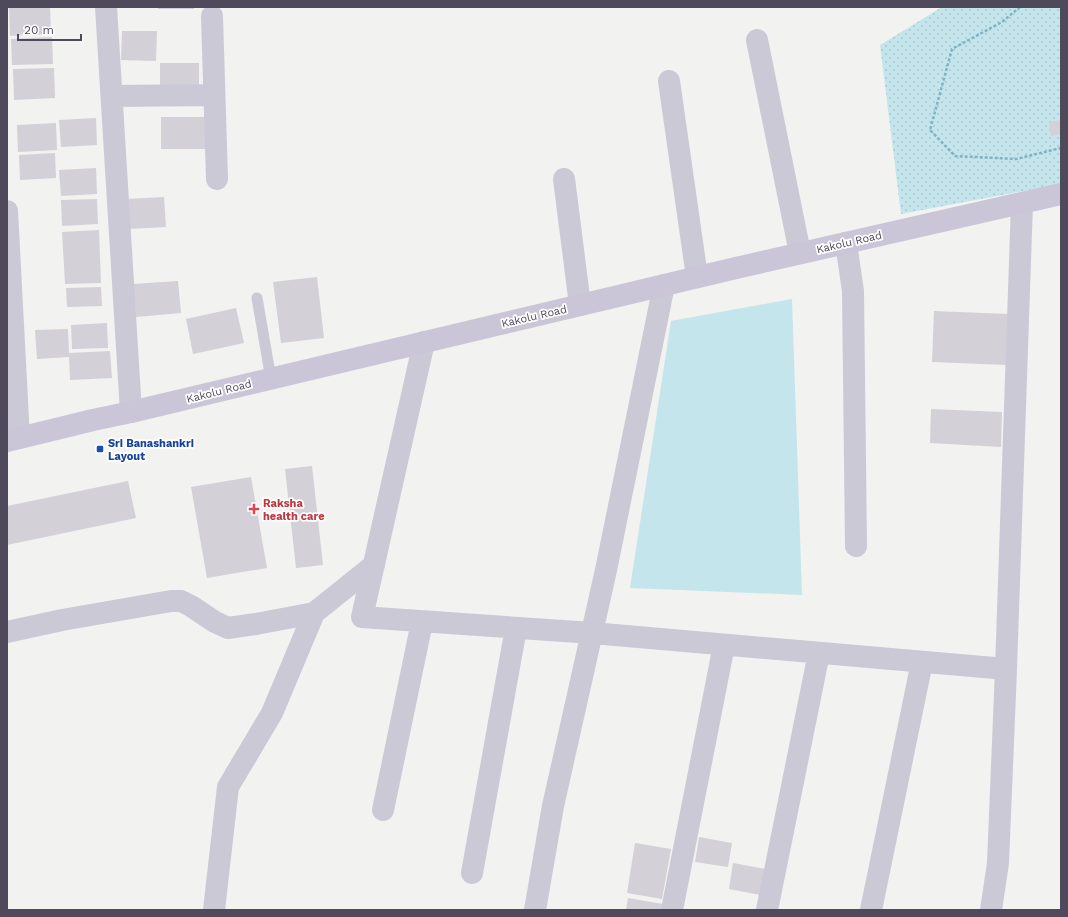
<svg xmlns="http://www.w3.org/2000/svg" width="1068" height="917" viewBox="0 0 1068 917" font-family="'Work Sans',sans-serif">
  <defs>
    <pattern id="park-dots" width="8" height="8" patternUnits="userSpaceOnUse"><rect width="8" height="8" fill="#c4e5eb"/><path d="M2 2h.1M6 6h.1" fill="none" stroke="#aac6cc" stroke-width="1.8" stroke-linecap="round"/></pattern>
  </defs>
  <rect width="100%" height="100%" fill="#f2f2f0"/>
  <path fill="#c4e5eb" d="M792,299L802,595L630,588L671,321Z"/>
  <path fill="url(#park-dots)" d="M942,7H1061V184L901,214L880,45Z"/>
  <path fill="#d3d0d7" d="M26,7H50L51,34L10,36L9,8Z
    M158,7H194V9H158Z
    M122,31H157L156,61L121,60Z
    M52,37L53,64L12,65L11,39Z
    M160,63H199V91H160Z
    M54,68L55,98L14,100L13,69Z
    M161,117H206V149H161Z
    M96,118L97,145L61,147L59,120Z
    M1061,120V134L1051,136L1049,122Z
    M56,123L57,150L18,152L17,125Z
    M55,153L56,178L20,180L19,155Z
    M96,168L97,194L61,196L59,170Z
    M164,197L166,227L129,229L127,199Z
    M97,199L98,224L62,226L61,200Z
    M99,230L101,283L65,284L62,232Z
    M317,277L324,338L281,343L273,282Z
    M178,281L181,313L136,317L133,284Z
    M101,287L102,306L67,307L66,288Z
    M236,308L244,343L193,354L186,319Z
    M934,311L1008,314L1006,365L932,362Z
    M107,323L108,348L72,349L71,325Z
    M68,329L69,353L110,351L112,378L70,380L69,357L37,359L35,330Z
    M931,409L1002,412L1001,447L930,443Z
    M312,466L323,565L296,568L285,469Z
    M251,477L267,568L207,578L191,487Z
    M128,481L136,518L7,545V506Z
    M699,837L732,843L728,867L695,862Z
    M635,843L671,849L662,899L627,893Z
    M733,863L770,870L765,896L729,889Z
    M628,898L663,904L662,910H626Z"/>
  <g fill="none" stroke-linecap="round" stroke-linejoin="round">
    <path stroke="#80b3c5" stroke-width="2.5" stroke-dasharray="3 2" stroke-linecap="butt" d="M1020,7L1002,22L952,49L930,130L955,156L1016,159L1061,148"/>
    <path stroke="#cbc9d6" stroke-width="11" d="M257,298L271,379"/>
    <path stroke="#cbc9d6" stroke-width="22" d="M106,7L131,412
      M212,16L217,179
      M757,40L800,253
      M669,81L697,277
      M112,96L214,95
      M564,179L580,305
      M7,211L19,438
      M846,243L853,291L856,546
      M424,342L362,617L592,633L1006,669L1022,203
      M7,632L62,620L171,601H181L191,606L215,622L228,628L256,624L314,613
      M383,810L422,622
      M472,873L516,628
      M214,910L228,787L272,713L314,613L374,565
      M535,910L553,806L606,570L664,285
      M672,910L724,645
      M767,910L819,653
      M871,910L922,662
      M991,910L998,863L1006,669"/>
    <path stroke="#cac5d7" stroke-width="22" d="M7,441L93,420L131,412L736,268L1061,194"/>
  </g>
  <rect fill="#1a4fb4" stroke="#fff" stroke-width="1.5" x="96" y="445" width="8" height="8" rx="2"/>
  <path fill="#e0444e" stroke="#fff" stroke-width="1.5" d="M252 503h4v4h4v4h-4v4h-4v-4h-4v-4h4z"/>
  <g text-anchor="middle" stroke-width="3.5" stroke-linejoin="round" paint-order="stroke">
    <g font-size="11" fill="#4e4a5c" stroke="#fff">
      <text transform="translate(849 242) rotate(-13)" y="4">Kakolu Road</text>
      <text transform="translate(534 316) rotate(-13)" y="4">Kakolu Road</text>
      <text transform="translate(219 391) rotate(-14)" y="4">Kakolu Road</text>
    </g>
    <g font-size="11" font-weight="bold" fill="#164399" stroke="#fff" text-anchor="start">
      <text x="108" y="447">Sri Banashankri<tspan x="108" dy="13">Layout</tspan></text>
    </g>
    <g font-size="11" font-weight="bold" fill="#be3a42" stroke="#fff" text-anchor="start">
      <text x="263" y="507">Raksha<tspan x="263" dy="13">health care</tspan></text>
    </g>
  </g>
  <rect width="1068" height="917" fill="none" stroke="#4e4a5c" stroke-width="16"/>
  <path d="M18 34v6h63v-6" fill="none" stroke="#4e4a5c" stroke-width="2"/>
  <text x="24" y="34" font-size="12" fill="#4e4a5c" stroke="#ffffff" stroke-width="3" paint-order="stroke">20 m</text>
</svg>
